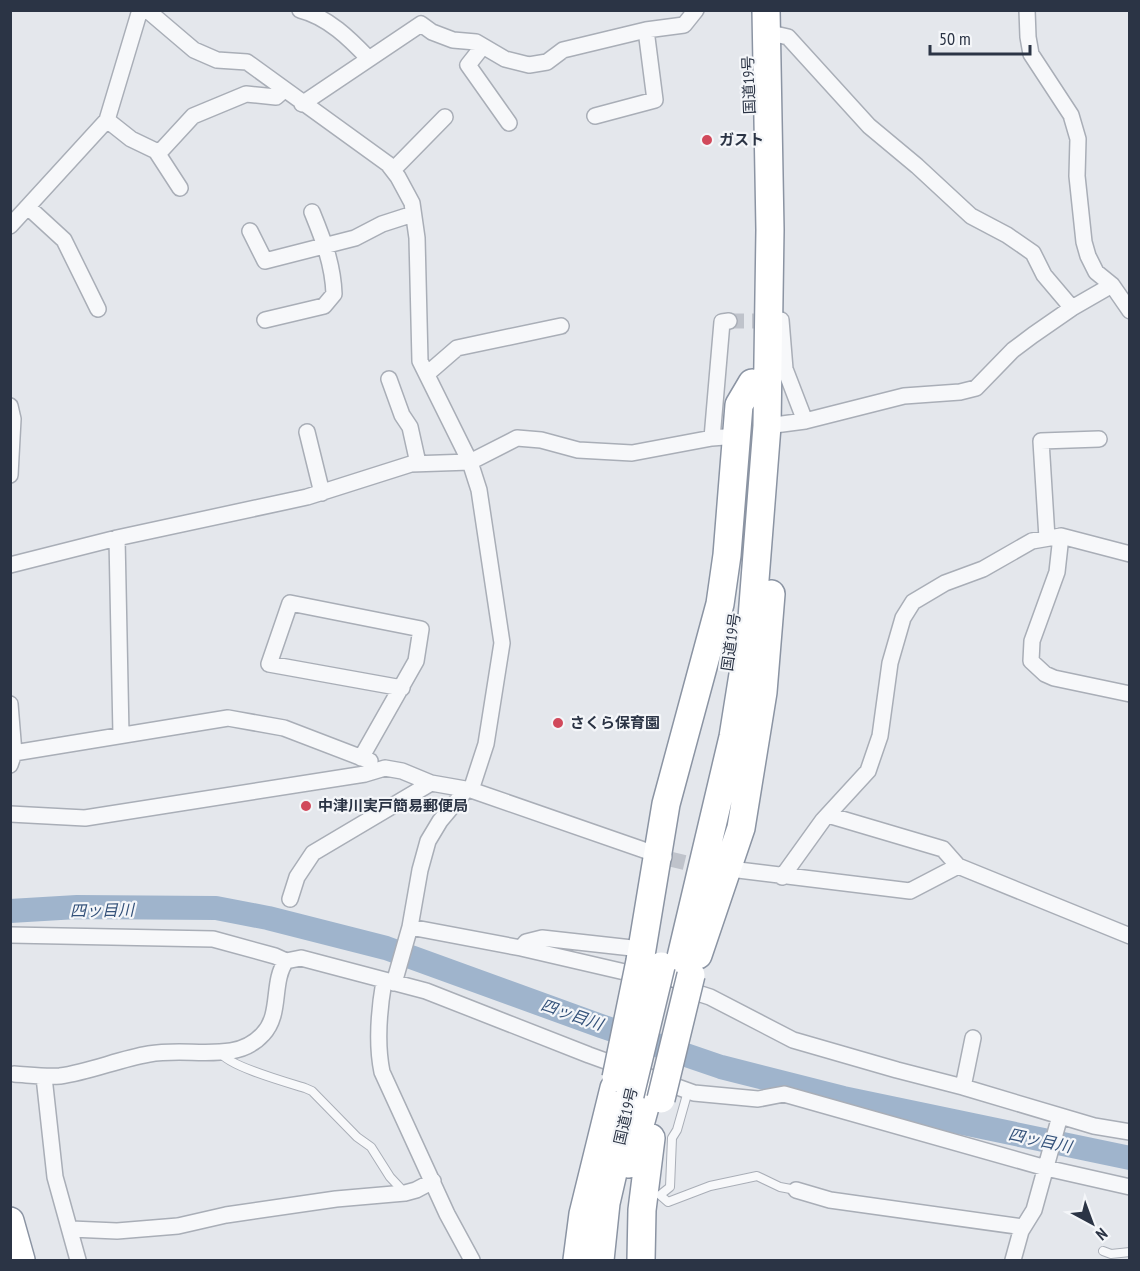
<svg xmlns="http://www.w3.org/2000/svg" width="1140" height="1271" viewBox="0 0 1140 1271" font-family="'PT Sans Narrow','Noto Sans JP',sans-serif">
  <rect width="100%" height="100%" fill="#e4e7ec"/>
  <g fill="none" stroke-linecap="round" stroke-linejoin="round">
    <path stroke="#9fb4cc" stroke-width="24" d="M10,911L77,907L216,908L268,918L386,948L601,1026L721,1067L843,1098L1130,1158"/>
    <path stroke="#bfc3cb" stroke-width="15" stroke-dasharray="15 8" stroke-linecap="butt" d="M729,321H774
      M670,859L708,868"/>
    <defs>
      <path id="lane" d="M221,1053C228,1066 289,1083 305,1088L312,1091L357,1137L371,1147L390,1177L405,1193
        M688,1091L677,1130L672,1138L670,1187L660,1195L668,1202L710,1186L757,1176L780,1187L796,1190
        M1103,1251L1111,1254L1130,1252"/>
      <path id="street" d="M147,10L194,50L217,60L247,62L388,164L398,177L412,203L417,238L420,361L470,462L479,490L502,643L486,744L471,790
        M300,10C328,17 350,39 369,59
        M1027,10L1028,37L1031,54L1071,115L1078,139L1077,176L1084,242L1088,256L1096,272L1112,285L1130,311
        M766,32L788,37L869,126L917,166L971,216L1007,235L1033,253L1044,275L1072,308
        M483,46L468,65L509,123
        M302,104L421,24L432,32L453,40L476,42L505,59L529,65L547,62L563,50L646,30L684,25L696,10
        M595,116L655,100L646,30
        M107,120L131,139L156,151L180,188
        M158,154L193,116L246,94L276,97L284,90
        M393,170L445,117
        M28,207L64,240L98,309
        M10,226L107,120L140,10
        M250,231L265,261L355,238L382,224L413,214
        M265,320L324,306L334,294C333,264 323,239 312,212
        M781,320L785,369L805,421
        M427,374L457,348L561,326
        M389,379L402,415L410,427L418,463
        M10,406L13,419L10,475
        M767,426L805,421L904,396L960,392L976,388L1013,350L1033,335L1072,308L1112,285
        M307,432L322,493
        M712,438L722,322L729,321
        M1061,536L1057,572L1032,641L1031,661L1045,674L1054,678L1130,694
        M117,538L121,735
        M1047,538L1041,441L1099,439
        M10,565L117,538L307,497L411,464L470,462L517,438L541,440L578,450L632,453L712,438L737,436
        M10,704L14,753L10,765
        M14,753L228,718L284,728L370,761
        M361,758L416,661L421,629L290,603L269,664L402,688
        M10,814L85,818L365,774L385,768L402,771L431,783L471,790L664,857
        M828,815L943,849L958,866
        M722,868L910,891L958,866L1130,936
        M782,877L823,820L868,771L880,736L890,663L903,618L913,602L945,583L983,569L1032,541L1061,536L1130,554
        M290,899L297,877L313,853L431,783
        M410,927L521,948L642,976
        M10,935L213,939L275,956L286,961L301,958L426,991L589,1055L694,1093L758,1099L784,1094L1046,1168L1130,1187
        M521,948L526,942L542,938L641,949
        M384,981C379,1010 376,1043 382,1072L447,1214L472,1260
        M394,983L410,927L420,870L428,841L440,821L466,790
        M682,988L710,997L793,1040L897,1070L963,1087L1094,1126L1130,1132
        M14,1074C30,1075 44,1077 60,1076C90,1072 119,1059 149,1054C176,1049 204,1055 231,1051C243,1049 255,1043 263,1034C282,1014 271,982 286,961
        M44,1077L55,1177L78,1260
        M963,1087L973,1038
        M796,1190L830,1200L1023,1227
        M71,1229L117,1231L178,1226L226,1215L336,1199L405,1193L416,1190L433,1181
        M1013,1260L1021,1231L1034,1210L1060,1116"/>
      <path id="highway" d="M698,955L741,828L763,692L771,594
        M640,961L666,804L720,604L727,555L739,405L752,383
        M677,974L733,737L752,618L767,426L770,230L766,10
        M629,1164L648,1096
        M10,1221L21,1260
        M577,1260L583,1214L614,1088
        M600,1260L606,1203L621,1138
        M641,1260L642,1210L651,1138"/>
    </defs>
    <use href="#lane" stroke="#a9aeb7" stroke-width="10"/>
    <use href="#street" stroke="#a9aeb7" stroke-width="18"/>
    <use href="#highway" stroke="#8b94a3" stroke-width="30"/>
    <use href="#lane" stroke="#f7f8fa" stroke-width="8"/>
    <use href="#street" stroke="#f7f8fa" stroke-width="15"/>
    <use href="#highway" stroke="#fff" stroke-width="27"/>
    <defs>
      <path id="highway-bridge" d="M616,1078L640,961
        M630,1095L661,966
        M661,1099L691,975"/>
    </defs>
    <use href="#highway-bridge" stroke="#8b94a3" stroke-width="30" stroke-linecap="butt"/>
    <use href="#highway-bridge" stroke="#fff" stroke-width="27"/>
  </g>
  <g fill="#d1495b" stroke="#f4f6f9" stroke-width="2">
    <circle cx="707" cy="140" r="6"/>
    <circle cx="558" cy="723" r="6"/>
    <circle cx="306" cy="806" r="6"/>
  </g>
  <g text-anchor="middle" stroke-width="4.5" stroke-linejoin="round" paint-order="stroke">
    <g font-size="15" fill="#2b3445" stroke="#f4f6f9">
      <text transform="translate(749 85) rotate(-92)" y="5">国道19号</text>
      <text transform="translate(731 642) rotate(-82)" y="5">国道19号</text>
      <text transform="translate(626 1116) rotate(-77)" y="5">国道19号</text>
    </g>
    <g font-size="15" font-weight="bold" fill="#2b3445" stroke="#f4f6f9" text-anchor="start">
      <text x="719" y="145">ガスト</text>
      <text x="570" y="728">さくら保育園</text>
      <text x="318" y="811">中津川実戸簡易郵便局</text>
    </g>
    <g font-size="16" font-style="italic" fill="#34527a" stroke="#f4f6f9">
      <text transform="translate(102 910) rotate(-1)" y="6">四ッ目川</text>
      <text transform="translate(572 1014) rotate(19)" y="6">四ッ目川</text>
      <text transform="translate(1040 1140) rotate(12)" y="6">四ッ目川</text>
    </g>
  </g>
  <rect width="1140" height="1271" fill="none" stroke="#2b3445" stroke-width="24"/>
  <g transform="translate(1092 1223) rotate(139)" stroke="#f4f6f9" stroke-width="4.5" paint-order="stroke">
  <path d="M0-4.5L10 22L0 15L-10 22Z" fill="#2b3445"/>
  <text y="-9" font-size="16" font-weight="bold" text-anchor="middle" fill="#2b3445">N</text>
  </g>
  <path d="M930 45v9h100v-9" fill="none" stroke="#2b3445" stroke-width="3"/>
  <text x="939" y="45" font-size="18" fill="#2b3445" stroke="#f4f6f9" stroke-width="4.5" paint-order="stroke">50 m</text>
</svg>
